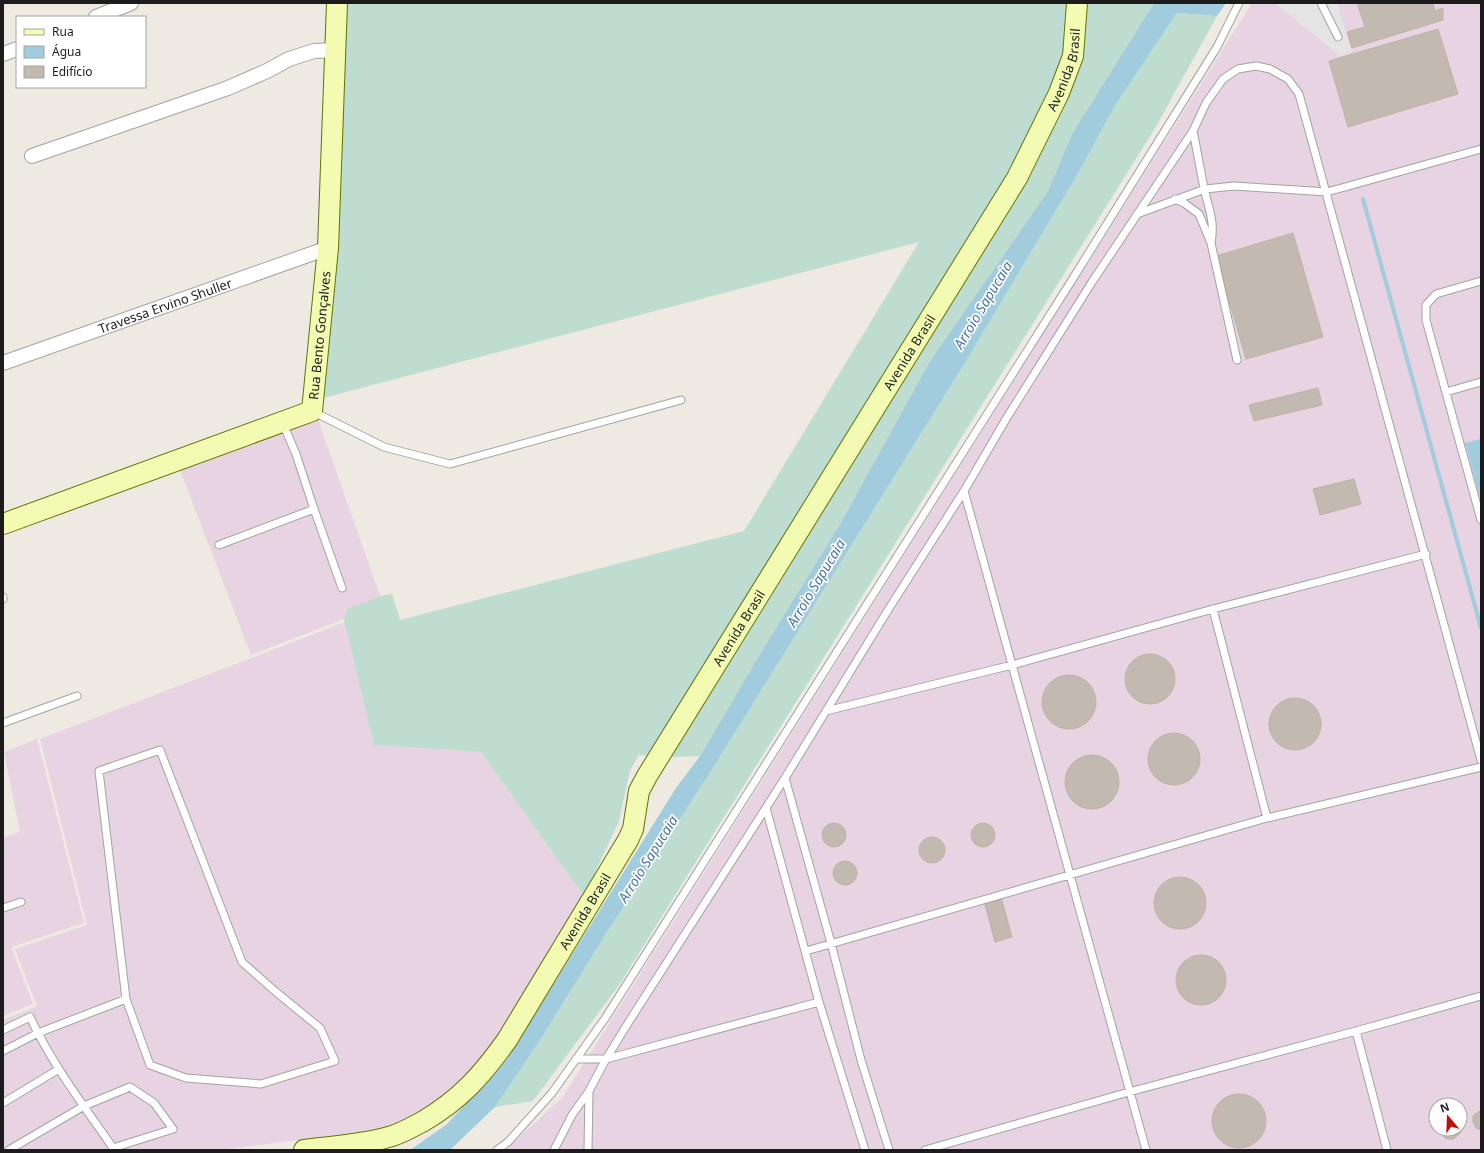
<svg xmlns="http://www.w3.org/2000/svg" width="1484" height="1153" viewBox="0 0 1484 1153" font-family="'Noto Sans',sans-serif">
  <rect width="100%" height="100%" fill="#eeeae1"/>
  <path fill="#e7d3e2" fill-rule="evenodd" d="M1252,3H1481V1150H505L562,1098ZM1436,1105H1460V1129H1436Z
    M317,417L380,596L347,609L344,619L251,655L180,470Z
    M345,622L374,745L481,752L584,896L510,1018L481,1062L451,1094L400,1123L360,1132L220,1150H3V1020L37,1006L15,949L87,925L40,739Z
    M37,739L84,923L11,947L33,1004L3,1016V838L20,832L4,752Z"/>
  <path fill="#bedcd0" d="M344,3H1154L1072,134L1048,191L930,361L839,526L760,654L700,756L674,757L639,755L630,770L619,821L584,896L481,752L374,745L344,619L347,609L380,596L392,594L400,620L744,531L919,242L323,398Z
    M1177,13L1217,16L1154,130L619,985L533,1101L495,1107L542,1037L612,924L711,771L963,366L1079,172L1114,107Z"/>
  <path fill="#e4e4e4" d="M1275,3H1337L1352,52L1340,56Z"/>
  <path fill="#a0ccdd" d="M1154,3H1226L1217,16L1177,13L1114,107L1079,172L963,366L711,771L612,924L542,1037L495,1107L450,1150H410L446,1125L507,1059L676,788L700,756L760,654L839,526L930,361L1048,191L1072,134Z
    M1481,439V501L1465,443Z"/>
  <g fill="none" stroke-linecap="round" stroke-linejoin="round">
    <path stroke="#a0ccdd" stroke-width="4" d="M1363,199L1481,628"/>
  </g>
  <path fill="#c2bab1" stroke="#c0b1a3" d="M1357,3H1433L1435,11L1443,8V20L1352,48L1347,32L1365,27Z
    M1438,29L1458,94L1348,127L1329,61Z
    M1293,233L1323,337L1246,359L1216,256Z
    M1318,388L1322,405L1254,421L1249,405Z
    M1354,479L1361,504L1320,515L1313,489Z
    M1125 679a25 25 0 1 1 50 0a25 25 0 1 1-50 0Z
    M1042 702a27 27 0 1 1 54 0a27 27 0 1 1-54 0Z
    M1269 724a26 26 0 1 1 52 0a26 26 0 1 1-52 0Z
    M1148 759a26 26 0 1 1 52 0a26 26 0 1 1-52 0Z
    M1065 782a27 27 0 1 1 54 0a27 27 0 1 1-54 0Z
    M971 835a12 12 0 1 1 24 0a12 12 0 1 1-24 0Z
    M822 835a12 12 0 1 1 24 0a12 12 0 1 1-24 0Z
    M919 850a13 13 0 1 1 26 0a13 13 0 1 1-26 0Z
    M833 873a12 12 0 1 1 24 0a12 12 0 1 1-24 0Z
    M1154 903a26 26 0 1 1 52 0a26 26 0 1 1-52 0Z
    M1001,897L1012,937L995,942L984,901Z
    M1176 980a25 25 0 1 1 50 0a25 25 0 1 1-50 0Z
    M1212 1121a27 27 0 1 1 54 0a27 27 0 1 1-54 0Z
    M1481,1111V1130L1476,1128L1473,1122V1116L1478,1112Z
    M1460,1125L1461,1132L1454,1139H1447L1444,1137L1440,1131V1129H1460Z"/>
  <g fill="none" stroke-linecap="round" stroke-linejoin="round">
    <defs>
      <path id="service" d="M1321,3L1338,37
        M1193,131C1197,150 1200,169 1204,188C1209,210 1215,221 1211,243
        M1175,199L1184,203L1199,214L1211,243L1237,360
        M1137,214L1205,189L1234,186L1327,192L1481,149
        M1481,281L1436,294L1426,305V320L1481,520
        M1446,392L1481,382
        M312,411L384,447L450,464L681,400
        M283,424L296,454L314,509L342,588
        M964,491L1146,1150
        M219,545L314,509
        M3,597V599
        M1213,609L1267,818
        M826,711L1012,665L1213,609L1426,554
        M3,723L77,696
        M785,778L831,943L861,1060L889,1150
        M766,808L819,1002L865,1150
        M3,908L21,902
        M806,951L1267,818L1481,767
        M3,1030L30,1017C52,1064 84,1106 113,1148L173,1129L154,1103L130,1087L84,1106L9,1150
        M1356,1031L1387,1150
        M3,1051L38,1033L126,999L99,771L160,750L242,962L276,992L320,1028L335,1061L261,1084L186,1078L150,1065L126,999
        M576,1059H606L819,1002
        M3,1103L59,1069
        M497,1150L508,1142L552,1093L606,1017L1072,280L1217,47L1239,3
        M554,1150L572,1115L589,1091
        M588,1150L589,1091L606,1059L630,1020L785,778L888,610L964,491L1006,419L1092,282L1193,131L1206,103L1223,79L1238,69L1256,66L1270,69L1288,79L1299,94L1481,760
        M925,1150L1129,1092L1356,1031L1481,996"/>
      <g id="minor">
        <path d="M96,17L131,3"/>
        <path d="M3,54L17,49"/>
        <path d="M32,156L228,88L267,71L289,59L314,51L335,50"/>
        <path id="s1" d="M3,363L328,248"/>
      </g>
      <g id="secondary">
        <path id="s2" d="M3,524L312,411L328,248L337,3"/>
        <path id="s3" d="M304,1150C333,1146 363,1145 392,1136C402,1133 412,1127 422,1122C460,1100 482,1075 507,1040L628,840L633,829L639,791L647,776L1017,178L1059,93L1073,56L1077,3"/>
      </g>
    </defs>
    <use href="#service" stroke="#a3a3a3" stroke-width="9"/>
    <use href="#minor" stroke="#a3a3a3" stroke-width="16"/>
    <use href="#secondary" stroke="#617402" stroke-width="22"/>
    <use href="#service" stroke="#fff" stroke-width="7"/>
    <use href="#minor" stroke="#fff" stroke-width="14"/>
    <use href="#secondary" stroke="#f3fbb2" stroke-width="20"/>
  </g>
  <g text-anchor="middle" stroke-width="3.5" stroke-linejoin="round" paint-order="stroke">
    <g font-size="13" fill="#1c1c1c" stroke="#fff">
      <text dy="5" stroke="none"><textPath href="#s3" startOffset="1365">Avenida Brasil</textPath></text>
      <text dy="5" stroke="none"><textPath href="#s1" startOffset="172">Travessa Ervino Shuller</textPath></text>
      <text dy="5" stroke="none"><textPath href="#s2" startOffset="405">Rua Bento Gonçalves</textPath></text>
      <text dy="5" stroke="none"><textPath href="#s3" startOffset="1041">Avenida Brasil</textPath></text>
      <text dy="5" stroke="none"><textPath href="#s3" startOffset="717">Avenida Brasil</textPath></text>
      <text dy="5" stroke="none"><textPath href="#s3" startOffset="392">Avenida Brasil</textPath></text>
    </g>
    <g font-size="14" font-style="italic" fill="#4774ad" stroke="#fff">
      <text transform="translate(983 305) rotate(-59)" y="5">Arroio Sapucaia</text>
      <text transform="translate(816 583) rotate(-59)" y="5">Arroio Sapucaia</text>
      <text transform="translate(648 859) rotate(-58)" y="5">Arroio Sapucaia</text>
    </g>
  </g>
  <rect width="1484" height="1153" fill="none" stroke="#1c1c1c" stroke-width="8"/>
  <rect x="16" y="16" width="130" height="72" fill="#ffffff" stroke="#a4a4a4"/>
  <rect x="24" y="29" width="20" height="6" fill="#f3fbb2" stroke="#a4a4a4"/>
  <text x="52" y="36" font-size="12" fill="#1c1c1c">Rua</text>
  <rect x="24" y="46" width="20" height="12" fill="#a0ccdd" stroke="#a4a4a4"/>
  <text x="52" y="56" font-size="12" fill="#1c1c1c">Água</text>
  <rect x="24" y="66" width="20" height="12" fill="#c2bab1" stroke="#a4a4a4"/>
  <text x="52" y="76" font-size="12" fill="#1c1c1c">Edifício</text>
  <g transform="translate(1448 1117) rotate(341)"><circle r="19" fill="#ffffff" stroke="#a4a4a4"/>
  <path d="M0-3L7 15L0 10L-7 15Z" fill="#c80c00"/>
  <text y="-6" font-size="11" font-weight="bold" text-anchor="middle" fill="#1c1c1c">N</text>
  </g>
</svg>
